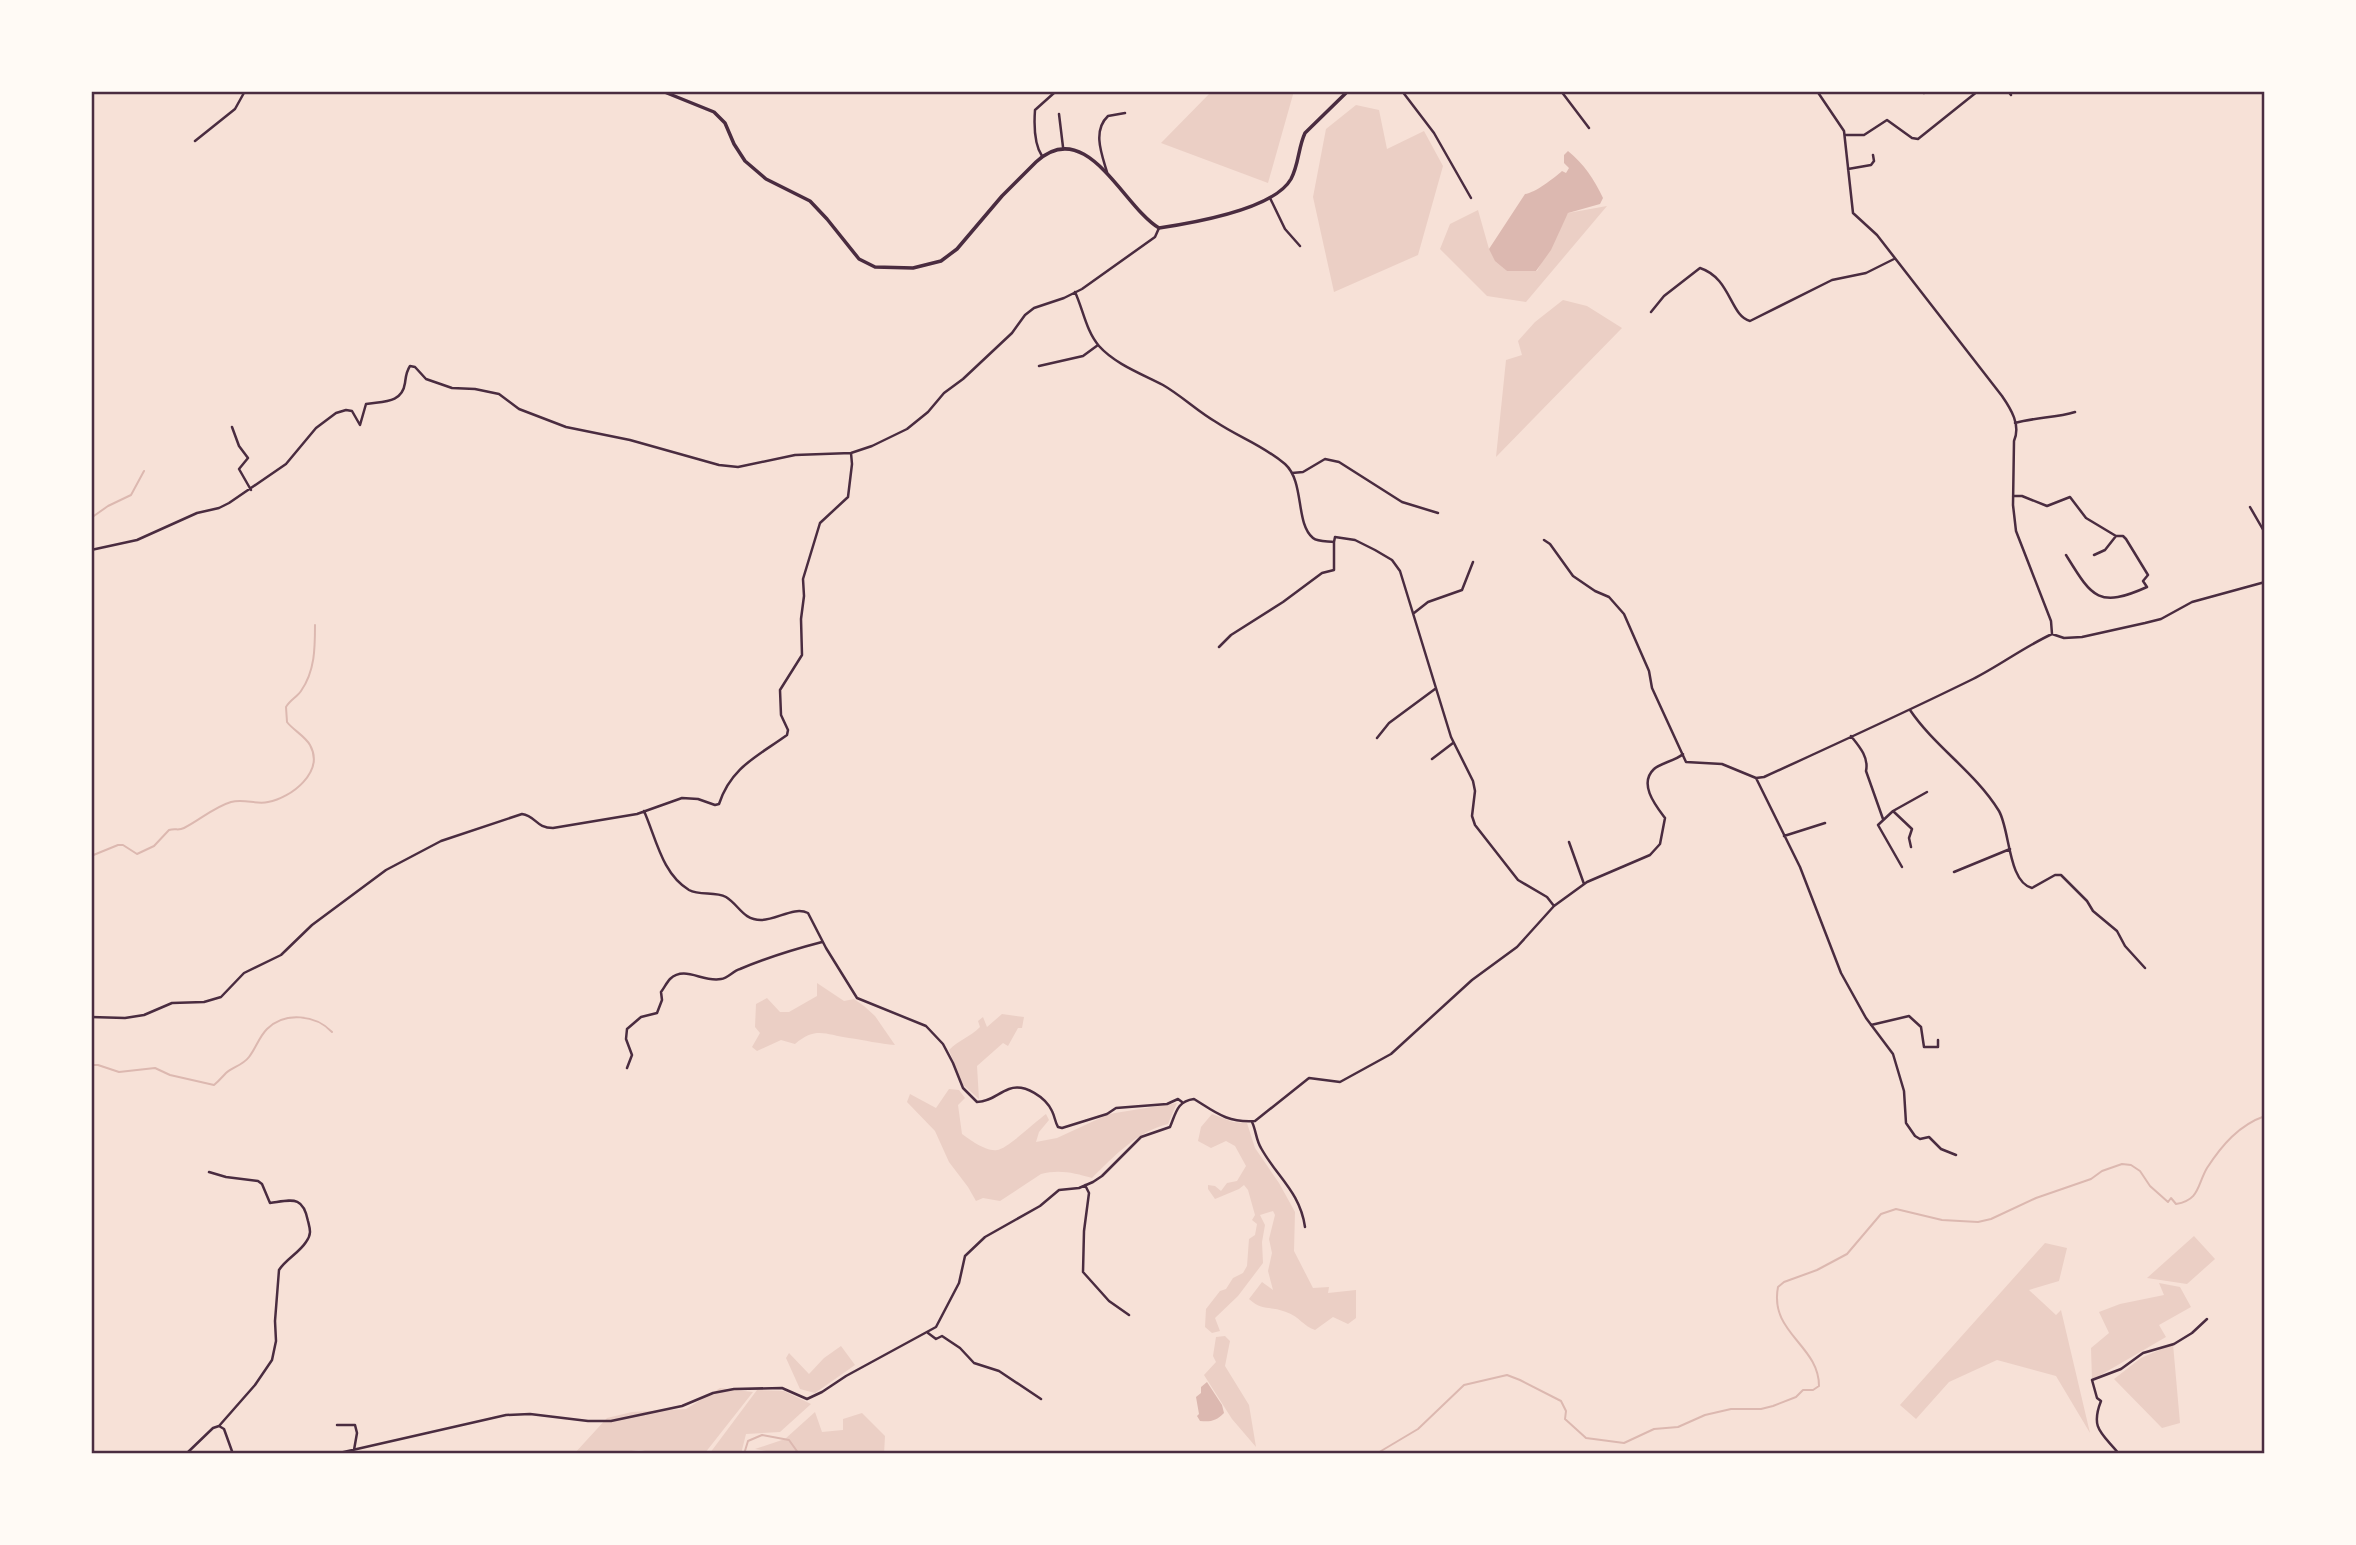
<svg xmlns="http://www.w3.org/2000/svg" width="2356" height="1545" viewBox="0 0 2356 1545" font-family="'PT Sans Narrow',sans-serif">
  <rect width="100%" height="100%" fill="#f7e1d7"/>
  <path fill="#ebcfc5" d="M1212,91H1294L1268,183L1161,143Z
    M1356,105L1379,110L1387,149L1424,131L1443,166L1418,255L1334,292L1313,197L1326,129Z
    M1607,206L1526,302L1487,296L1440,249L1450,224L1478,210L1489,249L1507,271H1537L1568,213Z
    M1563,300L1587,306L1622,328L1496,457L1506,360L1522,355L1518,341L1535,322Z
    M817,983L844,1001L854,999L864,1006L875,1016L895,1045C880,1044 864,1040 849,1038C826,1035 816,1026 795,1044L781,1040L757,1051L752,1047L760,1033L755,1027L756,1004L767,998L780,1012H789L817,996Z
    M1002,1014L1024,1017L1022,1028H1018L1008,1046L1003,1043L977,1066L979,1099L962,1084L949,1050C959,1040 970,1037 980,1027L978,1021L983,1017L987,1027Z
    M949,1089L959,1090L965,1098L958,1105L962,1134C970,1140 987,1152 997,1150C1007,1149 1035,1122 1046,1114L1049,1120L1039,1132L1036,1142L1057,1138L1109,1114L1177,1103L1168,1124C1138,1131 1114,1156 1092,1178C1075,1173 1059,1169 1041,1174L1000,1201L983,1198L976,1201L968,1187L949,1162L935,1131L907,1102L910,1094L936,1108Z
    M1212,1114L1233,1122L1247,1123L1255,1148L1279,1183L1295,1212L1294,1251L1313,1288L1329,1287L1328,1293L1356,1290V1318L1348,1324L1333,1317L1315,1330C1303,1326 1300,1317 1286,1312C1269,1305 1263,1312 1249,1299L1262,1282L1273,1290L1268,1271L1272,1253L1269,1239L1275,1215L1273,1211L1260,1215L1265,1225L1262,1242L1263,1263L1238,1296L1215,1318L1220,1331L1212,1333L1205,1327L1206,1309L1220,1291L1226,1289L1233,1278L1243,1273L1247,1266L1249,1239L1255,1235L1257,1224L1252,1220L1255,1215L1248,1190L1244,1185L1239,1189L1215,1199L1208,1189V1185L1215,1186L1221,1191L1227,1183L1237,1181L1246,1166L1235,1146L1226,1141L1211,1148L1198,1141L1201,1127Z
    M2194,1236L2215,1259L2187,1284L2147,1278Z
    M2045,1243L2067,1248L2059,1281L2029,1290L2056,1315L2061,1310L2090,1433L2056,1376L1997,1360L1949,1382L1916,1419L1900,1405Z
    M2159,1283L2180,1287L2191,1307L2159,1325L2166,1337L2092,1380L2091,1348L2109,1333L2099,1312L2120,1304L2164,1295Z
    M1225,1336L1230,1341L1225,1366L1249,1405L1256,1447L1232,1419L1204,1375L1216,1362L1213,1356L1216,1337Z
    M2173,1344L2180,1423L2162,1428L2114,1379L2141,1358Z
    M841,1346L855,1365L815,1393L800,1389L786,1358L789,1353L809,1374L824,1358Z
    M720,1388L753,1392L705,1453L651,1454C639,1445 627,1454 614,1454C601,1455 588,1454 574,1454L607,1418L632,1412L686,1409Z
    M757,1390L784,1391L811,1404L780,1432L746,1434L741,1454L710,1453Z
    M815,1412L822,1432L843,1430V1419L862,1413L885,1436L884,1454H784L755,1449L785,1439Z"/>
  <path fill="#dcb8b0" d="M1568,151C1584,164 1594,179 1603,198L1600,204L1568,213L1551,250L1536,271H1507L1495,261L1489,249L1525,194C1535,193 1554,178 1562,171L1566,173L1569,168L1564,163V155Z
    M1207,1382L1222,1405L1224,1413C1216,1421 1211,1422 1200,1421L1197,1416L1199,1414L1196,1397L1201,1393V1387Z"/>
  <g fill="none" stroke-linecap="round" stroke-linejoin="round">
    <path stroke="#dcb8b0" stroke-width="2" d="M91,518L108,506L131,495L144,471
      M91,856L118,845H123L137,854L154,846L169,830C176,828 178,831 184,828C200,820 214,807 231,802C244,798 256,805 268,802C291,798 325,772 310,745C305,736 293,730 287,722L286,707C290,700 297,697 301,691C315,671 315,648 315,625
      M91,1065H98L119,1072L155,1068L170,1075L214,1085C219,1081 222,1077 226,1073C233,1067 243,1065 249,1057C256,1048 259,1037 267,1029C285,1011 316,1015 332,1032
      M744,1454L748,1441L762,1435L789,1440L799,1454
      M1376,1454L1418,1429L1464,1385L1507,1375L1520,1380L1561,1401L1566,1411L1565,1419L1586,1438L1624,1443L1654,1429L1678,1427L1705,1415L1731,1409H1761L1773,1406L1796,1397L1803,1390H1813L1819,1386C1819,1345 1769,1333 1778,1287L1784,1282L1817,1270L1847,1254L1881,1214L1896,1209L1942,1220L1978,1222L1991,1219L2036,1198L2091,1179L2102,1171L2122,1164L2131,1165L2140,1171L2150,1186L2168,1202L2171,1198L2176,1204C2200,1200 2197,1185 2207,1168C2222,1145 2239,1125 2265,1116"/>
    <path stroke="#4a2c40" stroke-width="2.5" d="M1402,91L1434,133L1471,198
      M1561,91L1589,128
      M1817,91L1844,131L1853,213L1877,235L2002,396C2011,409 2021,425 2014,441L2013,505L2016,531L2051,621L2052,634
      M2008,91L2011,95
      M1924,93L1927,91
      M1059,114L1063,147
      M1845,135H1864L1887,120L1912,138L1918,139L1978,91
      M195,141L235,109L245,91
      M1042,156C1034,144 1034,124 1035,110L1054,93
      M1848,169L1871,165L1874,161L1873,155
      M1107,172C1102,155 1092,131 1108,116L1125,113
      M1270,198L1285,229L1300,246
      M1075,292C1083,309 1086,331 1099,346C1115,364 1142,374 1163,385C1182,396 1197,411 1216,422C1240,438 1261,444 1285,464C1305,482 1295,523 1313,538C1318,542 1327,541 1334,542L1335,537L1355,540L1375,550L1392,560L1400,571L1451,737L1473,781L1475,791L1472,816L1475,825L1518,880L1547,897L1554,906
      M1651,312L1664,296L1700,268C1731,278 1730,316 1750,321L1832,280L1866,273L1894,259
      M1039,366L1083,356L1098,345
      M2015,423C2036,417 2056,418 2075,412
      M232,427L239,446L248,458L239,469L251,490
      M1292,473L1303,472L1325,459L1339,462L1402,502L1438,513
      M2013,496H2022L2047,506L2070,497L2086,518L2116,536L2105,550L2094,555
      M2250,507L2265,533
      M1544,540L1550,544L1573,576L1595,591L1609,597L1624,614L1649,671L1652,688L1686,762L1722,764L1756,778L1764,777C1834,745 1904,713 1973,679C1999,666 2024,647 2052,634L2064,638L2082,637L2145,623L2161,619L2192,602L2265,582
      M91,550L137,540L197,513L219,508L229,503L286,464L316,428L336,413L346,410L352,411L360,425L366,404C382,401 402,404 405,383C406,376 406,372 410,366L415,367L426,379L452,388L475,389L499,394L519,409L566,427L630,440L719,465L738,467L795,455L851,453L872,446L907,429L928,412L944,393L963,379L1012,333L1025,315L1034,308L1064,298L1082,289L1155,237L1159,228
      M2066,555C2092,597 2098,609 2147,587L2143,581L2148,575L2126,539L2123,536H2116
      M1414,613L1428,602L1462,590L1473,562
      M1219,647L1231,635L1283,602L1322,573L1334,570V542
      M1910,710C1935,747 1975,772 1999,811C2010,830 2008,882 2032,888L2055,875H2061L2087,901L2093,911L2117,931L2125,946L2145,968
      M1851,736C1859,746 1869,757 1866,771L1883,819
      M1377,738L1389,723L1435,689
      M1432,759L1453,743
      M1756,778L1800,867L1841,973L1866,1018L1893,1054L1904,1091L1906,1123L1915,1136L1920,1139L1929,1137L1941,1149L1956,1155
      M644,811C656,838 662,874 689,890C700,896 715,891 726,897C739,905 743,920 761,920C777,920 794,906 808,913L826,948L857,998L926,1026L943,1044L953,1063L963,1088L977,1102C990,1102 998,1093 1009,1089C1025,1083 1046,1098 1052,1111C1055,1117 1055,1122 1058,1127L1062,1128L1107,1114L1116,1108L1167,1104L1178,1099L1182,1102
      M1893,811L1912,829L1909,838L1911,847
      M1784,836L1825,823
      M1569,842L1584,884
      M1902,867L1878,825L1893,811L1927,792
      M1954,872L2010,849
      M91,1017L125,1018L144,1015L172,1003L204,1002L221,997L244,973L281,955L312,925L386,870L441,841L522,814C536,816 536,828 553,828L637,814L682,798L698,799L715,805L719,804C731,767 758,756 787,735L788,730L781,715L780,690L802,655L801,619L804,596L803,579L820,523L848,497L852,464L851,453
      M1871,1025L1909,1016L1921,1027L1924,1047H1938V1040
      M627,1068L632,1055L626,1039L627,1029L641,1017L657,1013L662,1000L661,992C664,988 667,982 670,979C685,965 703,983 721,979C728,978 733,971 740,969C766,958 795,949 822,942
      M1252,1122C1256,1130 1256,1140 1261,1148C1277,1177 1300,1192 1305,1227
      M209,1172L226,1177L258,1181L262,1184L270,1203C292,1200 303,1195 308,1221C310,1229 312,1234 306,1242C299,1253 286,1259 279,1270L275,1321L276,1341L272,1360L255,1385L219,1426
      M1085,1185L1089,1193L1084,1231L1083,1272L1109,1301L1129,1315
      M928,1333L936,1339L942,1336L960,1348L974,1363L999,1371L1041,1399
      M337,1425H355L357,1433L354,1450
      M186,1454L213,1428L219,1426L224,1429L233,1454
      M335,1454L506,1415L530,1414L588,1421H611L682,1406L713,1393L734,1389L782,1388L807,1399L822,1392L846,1376L936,1327L959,1283L965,1256L985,1237L1040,1206L1059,1190L1079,1188L1093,1182L1102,1176L1141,1137L1170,1127C1176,1113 1177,1101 1194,1099C1215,1112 1227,1123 1255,1121L1309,1078L1340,1082L1391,1054L1472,980L1517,947L1554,906L1587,882L1650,855L1660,844L1665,818C1656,806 1638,784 1654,769C1660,763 1675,761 1683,754
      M2119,1454C2102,1433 2090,1429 2101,1401L2097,1398L2092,1380L2121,1369L2143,1353L2174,1344L2192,1333L2207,1319"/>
    <path stroke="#4a2c40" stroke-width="3.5" d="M662,91L714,112L725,123L734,144L745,161L766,179L810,201L827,219L859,259L875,267L913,268L941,261L957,249L1002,196L1036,162C1087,115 1123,207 1159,228C1192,223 1274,209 1291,179C1299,164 1298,148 1305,133L1348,91"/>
  </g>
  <rect width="2356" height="1545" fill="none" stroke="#fffaf5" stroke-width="186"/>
  <rect x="93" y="93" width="2170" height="1359" fill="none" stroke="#4a2c40" stroke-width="2.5"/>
</svg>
